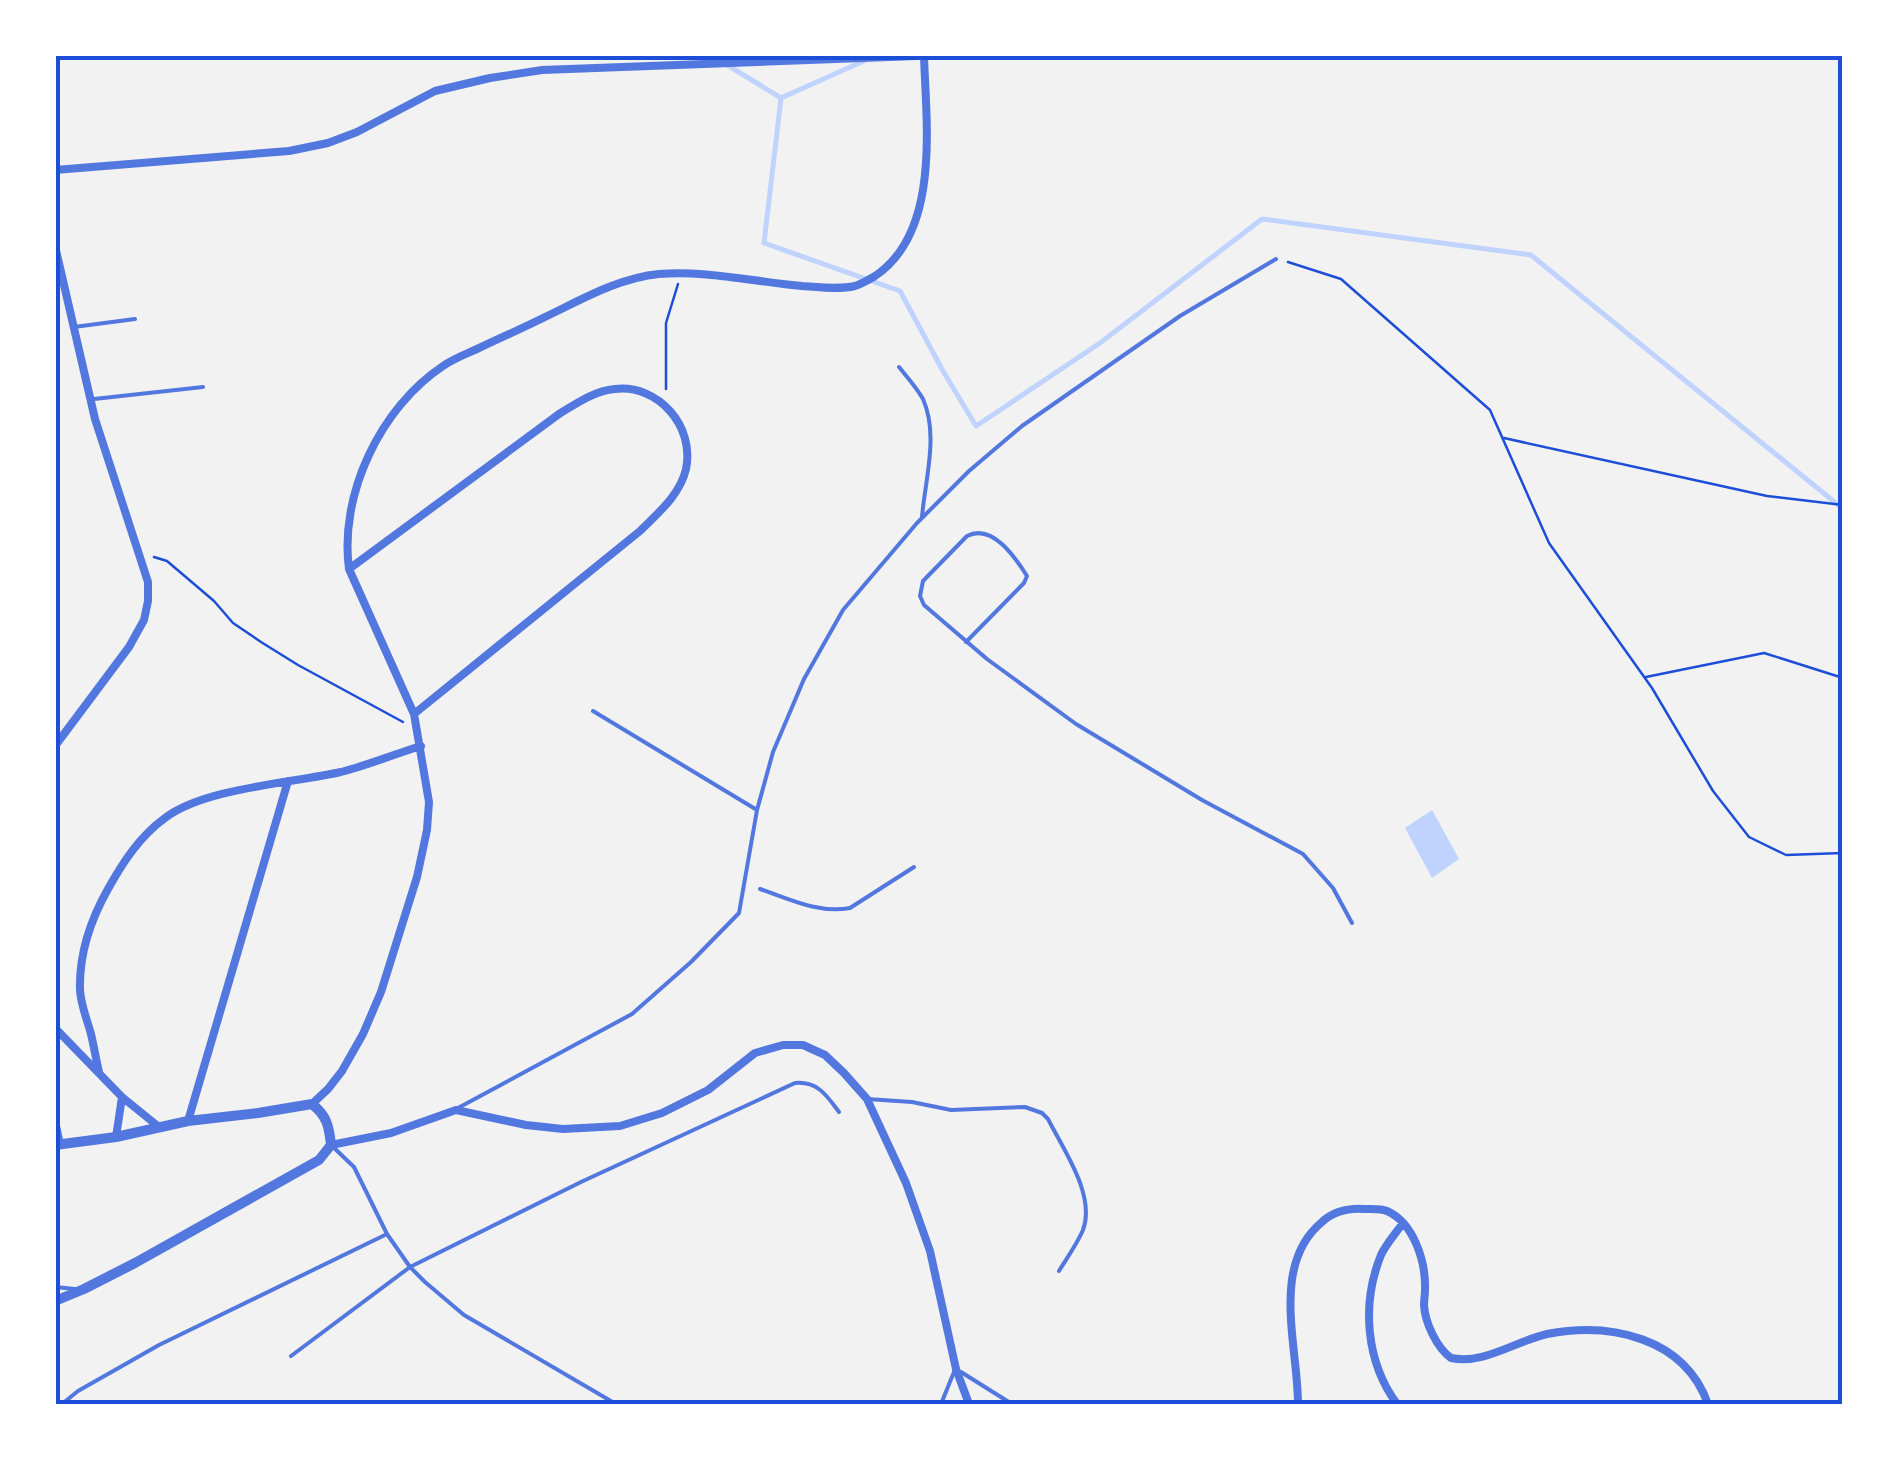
<svg xmlns="http://www.w3.org/2000/svg" width="1898" height="1459" viewBox="0 0 1898 1459" font-family="'Fira Sans Condensed',sans-serif">
  <rect width="100%" height="100%" fill="#f2f2f2"/>
  <path fill="#bfd3fe" d="M1432,810L1459,859L1432,878L1405,828Z"/>
  <g fill="none" stroke-linecap="round" stroke-linejoin="round">
    <path stroke="#bfd3fe" stroke-width="5" d="M711,55L781,98L866,60
      M781,98L764,243L900,291L943,371L976,426L1100,343L1262,219L1531,255L1843,509"/>
    <path stroke="#1d4ed8" stroke-width="2.5" d="M1288,262L1341,279L1490,410L1549,543L1652,688L1713,791L1749,837L1786,855L1843,853
      M666,389V323L678,284
      M1504,438L1767,496L1843,505
      M154,557L167,561L214,601L233,623L261,642L298,665L403,722
      M1646,677L1764,653L1843,678"/>
    <path stroke="#5277de" stroke-width="4" d="M74,327L135,319
      M899,367C907,377 917,388 923,399C939,435 925,480 922,517
      M94,399L203,387
      M966,642L1024,583L1027,576C1015,557 992,523 967,536L923,581L920,596L924,605L987,659L1076,724L1202,800L1303,854L1333,888L1352,923
      M593,711L757,810
      M760,889C789,899 819,914 850,908L914,867
      M867,1099L912,1102L951,1110L1025,1107L1042,1113L1048,1119C1063,1149 1096,1195 1083,1230C1077,1244 1067,1258 1059,1271
      M458,1108L632,1014L691,962L739,913L757,810L773,752L804,679L843,610L917,523L969,471L1022,426L1180,316L1276,259
      M55,1112L62,1144
      M331,1145L354,1167L387,1234L410,1267L425,1282L464,1315L616,1404
      M55,1287L75,1289
      M291,1356L410,1267L581,1182L795,1083C818,1081 827,1096 839,1112
      M961,1372L1012,1404
      M62,1404L78,1391L159,1345L387,1234
      M941,1404L954,1372"/>
    <path stroke="#5277de" stroke-width="8" d="M55,170L289,151L328,143L357,132L435,91L490,78L542,70L943,55
      M55,246L95,419L148,582V601L144,620L129,647L55,746
      M349,569L559,414C577,403 594,391 615,389C658,384 695,426 686,469C680,495 658,513 640,531L414,714
      M55,1028L122,1097L159,1127
      M99,1072C96,1059 94,1047 91,1034C87,1019 81,1006 80,990C79,955 91,919 108,889C123,862 140,836 165,818C204,788 292,783 341,772C368,765 395,754 421,746
      M312,1104L328,1089L342,1071L363,1034L381,992L417,877L427,830L429,802L414,714L349,569C339,495 380,408 443,366C453,359 466,354 477,349C500,338 523,328 545,317C581,300 618,278 659,274C705,270 755,282 802,286C819,287 838,290 855,286C861,284 870,279 875,276C941,232 926,123 924,56
      M188,1121L288,781
      M116,1137L122,1097
      M331,1145L391,1133L456,1110L526,1125L563,1129L620,1126L662,1113L708,1090L755,1053L783,1045H803L825,1055L844,1073L867,1099L906,1183L930,1251L956,1369L969,1404
      M1298,1404C1298,1346 1270,1265 1322,1222C1334,1211 1348,1208 1364,1209C1371,1209 1380,1208 1387,1211C1414,1223 1426,1262 1425,1290C1425,1295 1424,1300 1424,1305C1425,1323 1437,1348 1451,1358C1483,1365 1516,1341 1547,1334C1610,1322 1684,1337 1708,1404
      M1397,1404C1366,1362 1361,1304 1381,1255C1386,1244 1396,1233 1403,1223"/>
    <path stroke="#5277de" stroke-width="10" d="M55,1145L116,1137L188,1121L258,1113L312,1104C327,1116 329,1126 331,1145L319,1160L135,1263L84,1289L55,1301"/>
  </g>
  <rect width="1898" height="1459" fill="none" stroke="#ffffff" stroke-width="115"/>
  <rect x="58" y="58" width="1782" height="1344" fill="none" stroke="#1d4ed8" stroke-width="4"/>
</svg>
